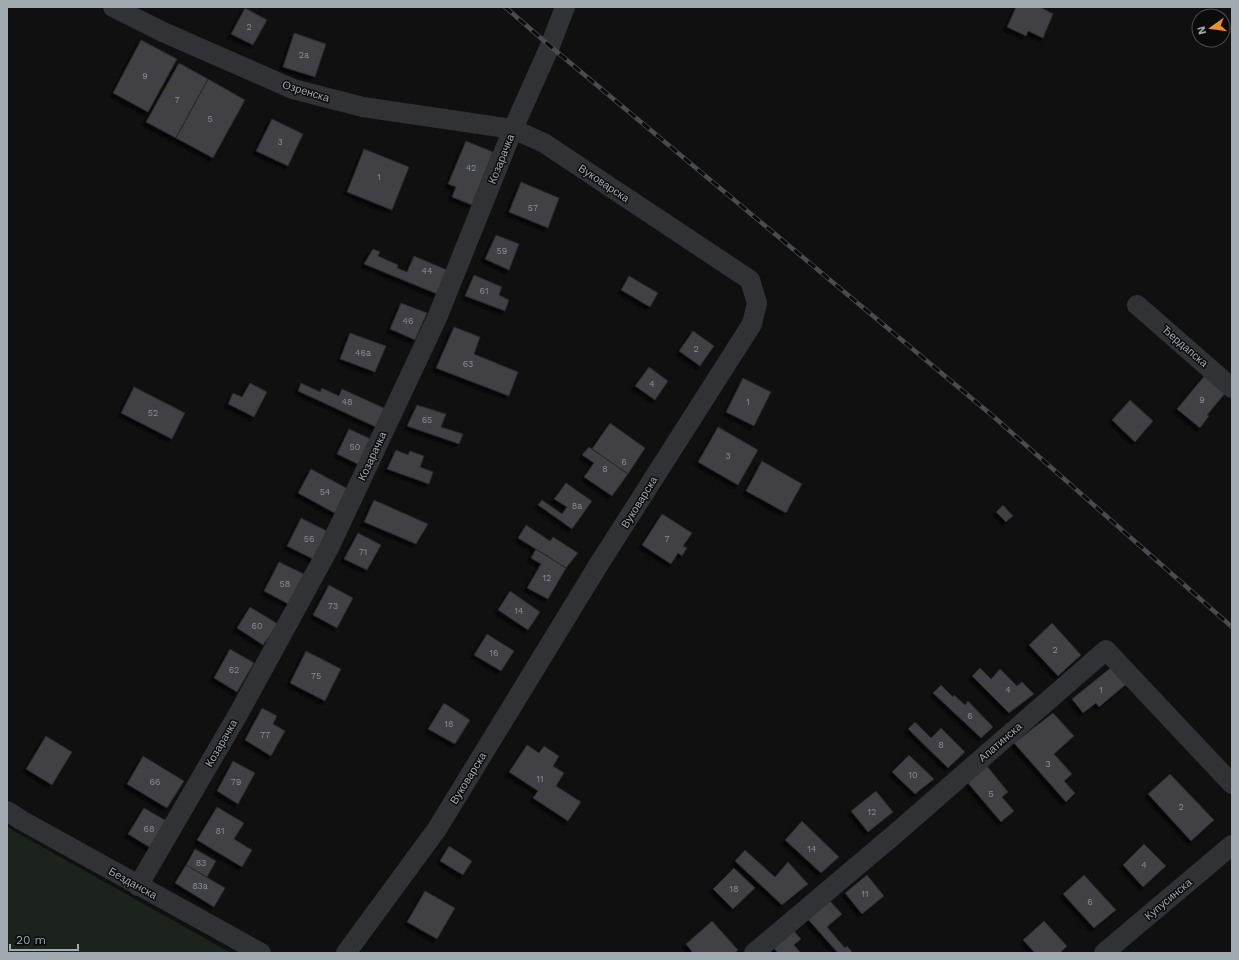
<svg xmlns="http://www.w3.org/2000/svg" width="1239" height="960" viewBox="0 0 1239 960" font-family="'Work Sans',sans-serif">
  <defs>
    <filter id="shadow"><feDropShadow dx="-3.5" dy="3.5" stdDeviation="1" flood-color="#0009"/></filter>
  </defs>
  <rect width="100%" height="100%" fill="#101011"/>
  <path fill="#1c231c" d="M7,826L14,831L231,953H7Z"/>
  <path fill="#3f4044" stroke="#2a2a2d" filter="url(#shadow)" d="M1016,7H1040L1053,14L1043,38L1028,31L1026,36L1007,27Z
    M245,8L267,20L253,45L231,34Z
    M294,33L326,44L315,77L283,67Z
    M141,40L177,59L148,112L113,93Z
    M179,63L208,79L176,138L146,122Z
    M208,79L245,100L213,158L176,138Z
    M272,119L303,134L288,166L256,151Z
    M466,141L493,152L472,205L452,197L456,187L448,184Z
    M364,149L409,167L392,210L347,192Z
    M521,182L559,198L548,228L509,212Z
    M496,235L519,244L509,270L485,259Z
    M373,249L380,252L378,256L398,265L397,268L407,272L414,256L447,270L437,294L364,264Z
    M474,275L502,287L499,295L509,300L505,311L465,296Z
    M629,276L658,293L650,307L621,290Z
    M401,303L427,313L415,340L390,329Z
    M454,327L480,337L474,354L518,372L509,396L436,368Z
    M693,331L714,346L700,366L679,351Z
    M350,333L386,346L375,372L340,359Z
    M649,367L668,381L655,400L635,386Z
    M1206,374L1227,391L1207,415L1209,416L1200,428L1177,409Z
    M743,378L771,392L754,426L726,412Z
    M250,383L267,392L254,417L228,404L233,393L242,397Z
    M301,383L320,392L322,388L339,396L342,389L386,409L378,428L298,391Z
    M134,387L185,413L172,439L121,413Z
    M1130,400L1153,421L1135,442L1112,420Z
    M417,405L446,414L441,427L463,434L459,444L407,426Z
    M610,423L645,448L628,474L592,449Z
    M718,427L758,450L738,485L698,462Z
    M349,429L373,440L362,466L337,454Z
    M589,447L628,474L612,496L584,477L594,463L582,455Z
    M396,450L408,455L410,451L424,456L420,467L433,472L429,484L387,469Z
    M762,461L802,484L786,513L746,491Z
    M311,469L352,491L340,516L298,493Z
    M566,483L592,501L572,529L538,505L542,500L562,514L567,507L554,499Z
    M374,500L428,524L416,544L364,522Z
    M1003,505L1013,516L1006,522L996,512Z
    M662,514L692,533L683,546L687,548L682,556L678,553L671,564L642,545Z
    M301,518L331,533L315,560L287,546Z
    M526,525L550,541L553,537L578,553L566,568L518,538Z
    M358,533L381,545L367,570L344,559Z
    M536,549L566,568L548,599L527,588L541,564L531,558Z
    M279,562L308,576L292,606L264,591Z
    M329,585L353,598L337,628L313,615Z
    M510,591L540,612L528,630L498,610Z
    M250,607L278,624L263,645L237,628Z
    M1052,623L1081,655L1058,676L1029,645Z
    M487,634L514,651L501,671L474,655Z
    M230,649L254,663L237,692L214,678Z
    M306,651L341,669L325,701L290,683Z
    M1113,666L1129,682L1099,707L1096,703L1083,713L1072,699Z
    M980,668L991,679L1000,669L1017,686L1022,682L1034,694L1009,713L972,676Z
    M941,685L953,697L954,695L965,705L968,701L993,727L981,738L933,693Z
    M444,703L470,720L455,744L428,729Z
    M262,708L277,716L273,724L285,731L271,756L245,740Z
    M1053,713L1074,736L1054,754L1072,774L1064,781L1075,793L1066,802L1014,743Z
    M915,722L931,738L941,728L965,752L948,768L908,729Z
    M46,736L72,752L52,785L26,769Z
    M527,745L539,753L544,746L559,756L553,766L564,773L556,786L581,802L568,821L533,798L538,791L509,772Z
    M909,755L934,779L915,794L892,772Z
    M143,756L184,781L167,808L127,784Z
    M233,761L255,773L238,804L217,791Z
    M987,766L1008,792L1002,797L1014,811L1001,822L967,782Z
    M1170,774L1214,820L1191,841L1148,794Z
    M876,791L893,812L868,832L851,811Z
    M217,807L244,823L234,839L252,850L242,867L197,840Z
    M144,808L170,823L154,850L128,834Z
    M802,821L839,857L821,873L785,840Z
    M1144,844L1166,866L1143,887L1123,865Z
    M449,846L472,861L463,875L440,861Z
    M195,849L216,861L207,877L186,865Z
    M745,850L775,877L788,862L808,884L782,905L735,861Z
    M186,865L225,888L214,907L175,883Z
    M734,868L755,888L733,909L713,889Z
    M867,875L884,896L862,914L845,893Z
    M1084,875L1116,910L1094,928L1063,894Z
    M425,891L455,908L437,939L407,922Z
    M827,898L842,914L827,927L845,948L847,946L853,953H838L805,916Z
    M712,921L738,950L735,953H693L686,944Z
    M1044,921L1067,946L1060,953H1035L1023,940Z
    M791,928L801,939L794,945L801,953H778L771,945Z"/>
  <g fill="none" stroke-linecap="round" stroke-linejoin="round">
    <path stroke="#313236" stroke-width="20" d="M113,7L163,32L293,89L363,107L513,129L544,143L750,280L757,303L752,324L599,564L437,829L346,953
      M1137,305L1232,388
      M7,811L21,820L261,953
      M138,886L240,711L329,548L437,318L513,129L550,46L565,7
      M754,953L895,834L1106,650L1232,784
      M1104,953L1232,845"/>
    <defs>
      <path id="rail" d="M505,7L550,46L994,417L1232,627"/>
    </defs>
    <use href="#rail" stroke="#484b4f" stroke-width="4.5"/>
    <use href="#rail" stroke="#0b0b0c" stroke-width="3" stroke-dasharray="9" stroke-linecap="butt"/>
  </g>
  <g text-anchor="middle" stroke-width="3" stroke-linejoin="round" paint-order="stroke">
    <g font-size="9" fill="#888f96">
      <text x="249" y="30">2</text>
      <text x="304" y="58">2a</text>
      <text x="145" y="79">9</text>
      <text x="177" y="103">7</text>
      <text x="210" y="122">5</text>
      <text x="280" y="145">3</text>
      <text x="471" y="171">42</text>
      <text x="379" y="180">1</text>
      <text x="533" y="211">57</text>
      <text x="502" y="254">59</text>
      <text x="427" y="274">44</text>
      <text x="484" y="294">61</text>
      <text x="408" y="324">46</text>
      <text x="696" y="352">2</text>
      <text x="363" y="356">46a</text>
      <text x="468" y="367">63</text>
      <text x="652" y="387">4</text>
      <text x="1202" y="403">9</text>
      <text x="347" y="405">48</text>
      <text x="748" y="405">1</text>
      <text x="153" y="416">52</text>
      <text x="427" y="423">65</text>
      <text x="355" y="450">50</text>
      <text x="728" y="459">3</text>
      <text x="624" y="465">6</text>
      <text x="605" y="472">8</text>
      <text x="325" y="495">54</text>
      <text x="577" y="509">8a</text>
      <text x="309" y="542">56</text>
      <text x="667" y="542">7</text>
      <text x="363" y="555">71</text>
      <text x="547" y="581">12</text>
      <text x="285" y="587">58</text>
      <text x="333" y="609">73</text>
      <text x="519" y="614">14</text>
      <text x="257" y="629">60</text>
      <text x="1055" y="653">2</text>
      <text x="494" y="656">16</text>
      <text x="234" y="673">62</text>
      <text x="316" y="679">75</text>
      <text x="1008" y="693">4</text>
      <text x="1101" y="693">1</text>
      <text x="970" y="719">6</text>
      <text x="449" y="727">18</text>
      <text x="265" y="738">77</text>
      <text x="941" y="748">8</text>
      <text x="1048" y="767">3</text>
      <text x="913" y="778">10</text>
      <text x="540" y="782">11</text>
      <text x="155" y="785">66</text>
      <text x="236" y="785">79</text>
      <text x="991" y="797">5</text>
      <text x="1181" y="810">2</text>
      <text x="872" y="815">12</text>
      <text x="149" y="832">68</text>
      <text x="220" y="834">81</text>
      <text x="812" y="852">14</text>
      <text x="201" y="866">83</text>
      <text x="1144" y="868">4</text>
      <text x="200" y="889">83a</text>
      <text x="734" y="892">18</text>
      <text x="865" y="897">11</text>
      <text x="1090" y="905">6</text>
    </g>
    <g font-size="11" fill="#a1a9b1" stroke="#0b0b0c">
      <text transform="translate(306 91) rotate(17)" y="4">Озренска</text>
      <text transform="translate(501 159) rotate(-68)" y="4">Козарачка</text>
      <text transform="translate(604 183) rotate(34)" y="4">Вуковарска</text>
      <text transform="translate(1185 346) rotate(41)" y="4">Ђердапска</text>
      <text transform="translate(372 456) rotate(-65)" y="4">Козарачка</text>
      <text transform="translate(639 502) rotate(-58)" y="4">Вуковарска</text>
      <text transform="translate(1000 742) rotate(-41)" y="4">Апатинска</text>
      <text transform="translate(221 743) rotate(-60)" y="4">Козарачка</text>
      <text transform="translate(468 778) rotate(-58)" y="4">Вуковарска</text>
      <text transform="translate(133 883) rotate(29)" y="4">Безданска</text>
      <text transform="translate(1168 899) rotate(-40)" y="4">Купусинска</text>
    </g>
  </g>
  <rect width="1239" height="960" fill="none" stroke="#a1a9b1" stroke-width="16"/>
  <g transform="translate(1211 28) rotate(256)"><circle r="19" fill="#0b0b0c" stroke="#474a4e"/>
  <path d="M0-3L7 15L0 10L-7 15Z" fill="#eb8d2d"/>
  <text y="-6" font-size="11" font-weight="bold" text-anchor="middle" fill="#a1a9b1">N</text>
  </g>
  <path d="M10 944v6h68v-6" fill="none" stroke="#a1a9b1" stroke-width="2"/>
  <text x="16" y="944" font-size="12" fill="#a1a9b1" stroke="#0b0b0c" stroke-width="3" paint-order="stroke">20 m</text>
</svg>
